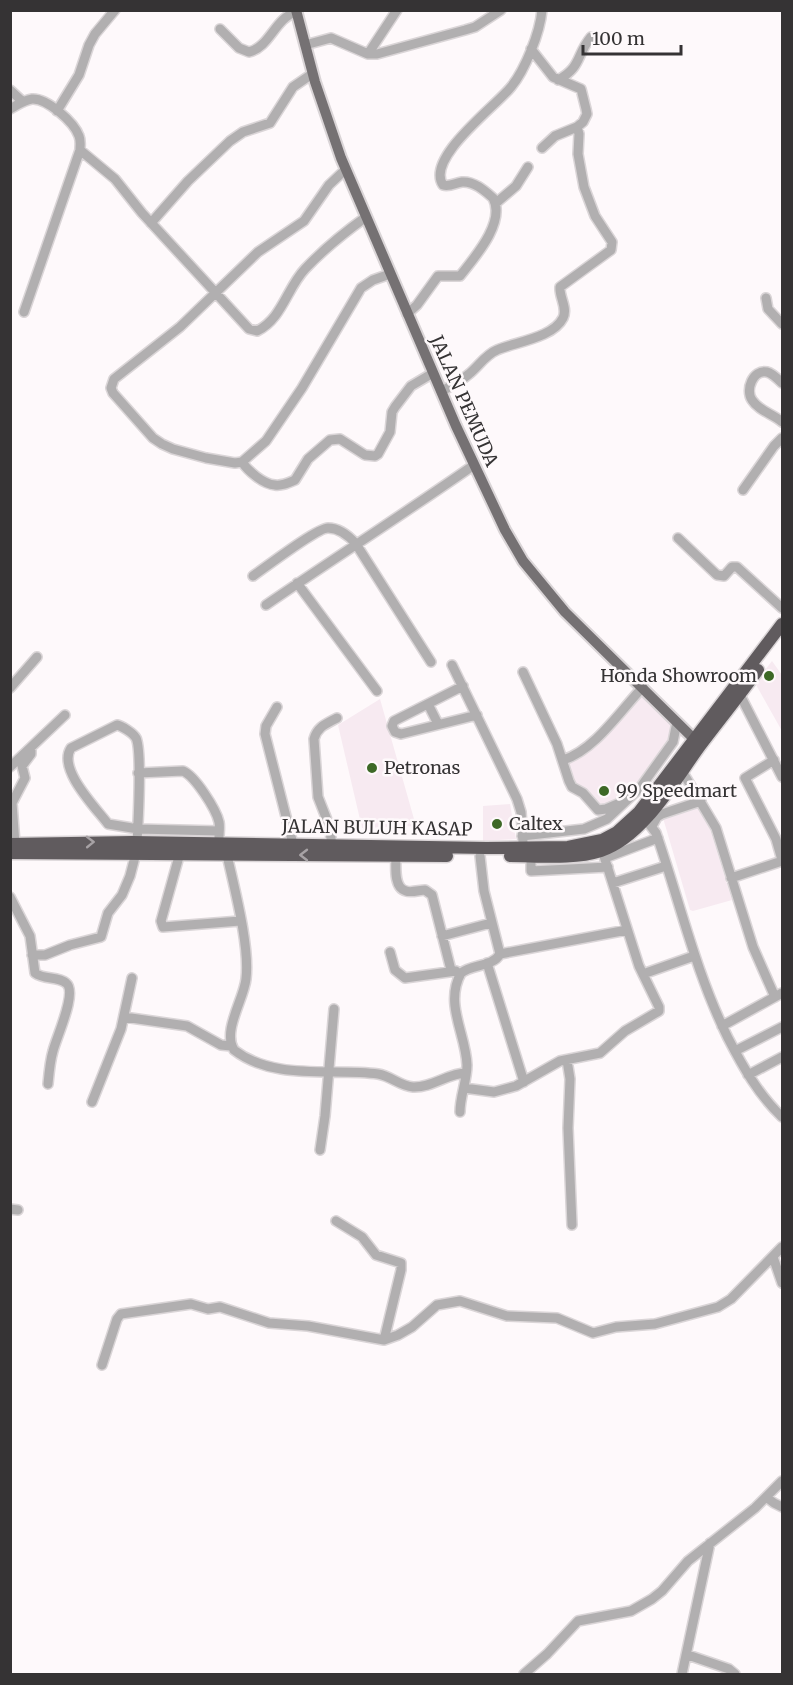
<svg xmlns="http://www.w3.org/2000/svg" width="793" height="1685" viewBox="0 0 793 1685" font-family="Merriweather,serif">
  <rect width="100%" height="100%" fill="#fef9fb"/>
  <path fill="#f7eaf1" d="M772,661L782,675V731L755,683Z
    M639,687L683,734L642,789L608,820L594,810L561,769L575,754L588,744Z
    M380,699L416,826L362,828L338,725Z
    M510,804L516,839L483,841V806Z
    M698,806L710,829L732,900L693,911L690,910L663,818Z"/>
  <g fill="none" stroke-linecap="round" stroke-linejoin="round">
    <defs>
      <path id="minor" d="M220,29L239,48L249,52C270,47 275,18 296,12
        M305,45L331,38L368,54H377L465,30L475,27L501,10
        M531,49L553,77L581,89L586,109L587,114L583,122L577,127L555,136L542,148
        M368,54L397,10
        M558,80C582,67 576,55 591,37
        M10,90L23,102
        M10,109C17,105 24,100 32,99C47,98 74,122 79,136C81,141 80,144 80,150L24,312
        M57,111L79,75L89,45L95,34L115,10
        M80,150L115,179L142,213L249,329L257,331C282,319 287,288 305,269C323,250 345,232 366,217
        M346,169L329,185L304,221L258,252L180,327L114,379L111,388L113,393L153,438L162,444L173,449L206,458L235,463L242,462L266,441L302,388L361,288L373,280L390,274
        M496,203L516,186L528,167
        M151,223L188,181L230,141L243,132L270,123L293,87L312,74
        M766,298L768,309L782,324
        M407,314L417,305L438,276H460C475,257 506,222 493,198C485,191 474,181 462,182C455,183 450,187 443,185C425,158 496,106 511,87C525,70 540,33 542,10
        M782,383C778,379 772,373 767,372C753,369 745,390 752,400C759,411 773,414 782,422
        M442,391C451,386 461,381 469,374C479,366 485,355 497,350C515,342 553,338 563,318C568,308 559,297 560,287L611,250L612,242L595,216L584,187L578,154L579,134L577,127
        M242,462C248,471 263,484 275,485C282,486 288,483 295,480L308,459L330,440L340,439L365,455L375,456L378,454L390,432L392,412L395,407L411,386L433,373
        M743,490L774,446L782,438
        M678,538L717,575L724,576L732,567H737L782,608
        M253,576C266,567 317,528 328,528C340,528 349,536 356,544L431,662
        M297,583L377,691
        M266,605C335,558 405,513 474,465
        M452,665L517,799L521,812L523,842
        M523,672L557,744L569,781L572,787L583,793L598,810L606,809L620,803
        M463,686L394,721L392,726L395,732L401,734L477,715
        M10,688L37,657
        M740,695L782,777
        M428,704L438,724
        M277,707L266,726L265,734L293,844
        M563,760C595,750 620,711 643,687
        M774,760L745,778L776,839L782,860
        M10,767L65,715
        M682,771L716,828L753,947L775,997
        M138,773L183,771C195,776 216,809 219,822C220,827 219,832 219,837
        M643,816L656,833C680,902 695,971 728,1038C743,1067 758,1094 782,1117
        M652,826L657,817L662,814L701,801
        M522,836L584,829L607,819L640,788L673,742L677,722
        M137,842C138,825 142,750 136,738C133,733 122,726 117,725L71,748C57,769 96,808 108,824L138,829L219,831
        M15,844L12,803L25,778L22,766L31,754V748
        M332,845L329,825L318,797L314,739C317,727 326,724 337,718
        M180,853L161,921L163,927L240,921
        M227,855C234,887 250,946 246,979C244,999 222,1031 234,1050C274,1081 332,1068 378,1074C391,1076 400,1086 413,1087C432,1088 448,1073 466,1073
        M396,855C396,865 393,888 406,891C411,893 420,890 425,890L432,895L451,970
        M480,856L484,891L500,954
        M531,856V871L608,867
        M605,858L658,838
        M731,878L782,861
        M613,883L666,866
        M10,897L30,936L35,973C44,980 58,976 66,983C78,992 56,1038 53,1051C50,1061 49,1073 48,1084
        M442,936L491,923
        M390,952L395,970L405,978L456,971
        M32,955H45L70,945L101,937L108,913L122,895L130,876L136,853
        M487,963L524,1082
        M643,974L694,956
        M124,1017L187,1026L221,1045L231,1046
        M722,1026L782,993
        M735,1051L782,1027
        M567,1060L570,1079L568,1128L572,1225
        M748,1075L782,1057
        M464,1088L494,1092L516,1086L560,1061L600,1053L625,1031L659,1011V1007L639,966L602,850
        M92,1102L121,1029L132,978
        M460,1112C460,1096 467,1081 467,1065C466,1034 444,1004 461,973C472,964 493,967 500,954L627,930
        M320,1150L325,1116L334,1009
        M10,1209L18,1210
        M336,1221L362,1237L376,1255L401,1263V1270L384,1340
        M773,1257L782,1283
        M102,1365L117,1319L121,1314L191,1304L208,1309L220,1307L269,1323L308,1326L384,1340L398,1335L412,1327L437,1305L460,1301L507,1316L557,1318L593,1333L616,1327L655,1324L718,1307L731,1299L782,1247
        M766,1497L774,1503L782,1507
        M688,1655L729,1669L735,1674
        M524,1674L547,1654L578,1621L631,1611L652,1599L662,1591L688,1561L755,1508L782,1481
        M682,1674L710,1543"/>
      <path id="major" d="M296,10L315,82L341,158L456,426L505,530L523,561L565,612L698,743"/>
      <path id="highway" d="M10,844L132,842L486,848L568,847L602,840L617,832L639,812L782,624
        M10,853L447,856
        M510,856C539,856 572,860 601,851C643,837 675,780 700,746C719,721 739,696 758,670"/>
    </defs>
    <use href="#minor" stroke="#dad5d7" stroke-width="12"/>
    <use href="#major" stroke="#dad5d7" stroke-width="14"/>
    <use href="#highway" stroke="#dad5d7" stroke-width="15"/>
    <use href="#minor" stroke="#b1afb0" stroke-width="9"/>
    <use href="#major" stroke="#757173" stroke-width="10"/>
    <use href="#highway" stroke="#605b5e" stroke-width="12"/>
  </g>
  <defs><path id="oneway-chevron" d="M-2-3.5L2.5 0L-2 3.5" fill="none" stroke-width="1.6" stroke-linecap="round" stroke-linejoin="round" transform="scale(1.5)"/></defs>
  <g stroke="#a7a2a5">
    <use href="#oneway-chevron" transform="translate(90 842) rotate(-1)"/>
    <use href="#oneway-chevron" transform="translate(304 855) rotate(-180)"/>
  </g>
  <g fill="#3d6826" stroke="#fef9fb" stroke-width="2">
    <circle cx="769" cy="676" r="6"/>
    <circle cx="372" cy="768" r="6"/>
    <circle cx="604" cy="791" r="6"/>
    <circle cx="497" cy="824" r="6"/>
  </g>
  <g text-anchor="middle" stroke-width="5" stroke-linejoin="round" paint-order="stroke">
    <g font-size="18" fill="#353334" stroke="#fef9fb">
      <text transform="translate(464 401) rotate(66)" y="6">JALAN PEMUDA</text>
      <text transform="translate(377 828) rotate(1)" y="6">JALAN BULUH KASAP</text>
    </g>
    <g font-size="18" fill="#353334" stroke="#fef9fb" text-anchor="start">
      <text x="757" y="682" text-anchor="end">Honda Showroom</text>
      <text x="384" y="774">Petronas</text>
      <text x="616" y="797">99 Speedmart</text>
      <text x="509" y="830">Caltex</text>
    </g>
  </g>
  <rect width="793" height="1685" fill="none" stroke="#353334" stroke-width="24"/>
  <path d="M583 45v9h98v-9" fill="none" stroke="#353334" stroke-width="3"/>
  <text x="592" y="45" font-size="18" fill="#353334" stroke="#fef9fb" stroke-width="4.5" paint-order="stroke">100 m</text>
</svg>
